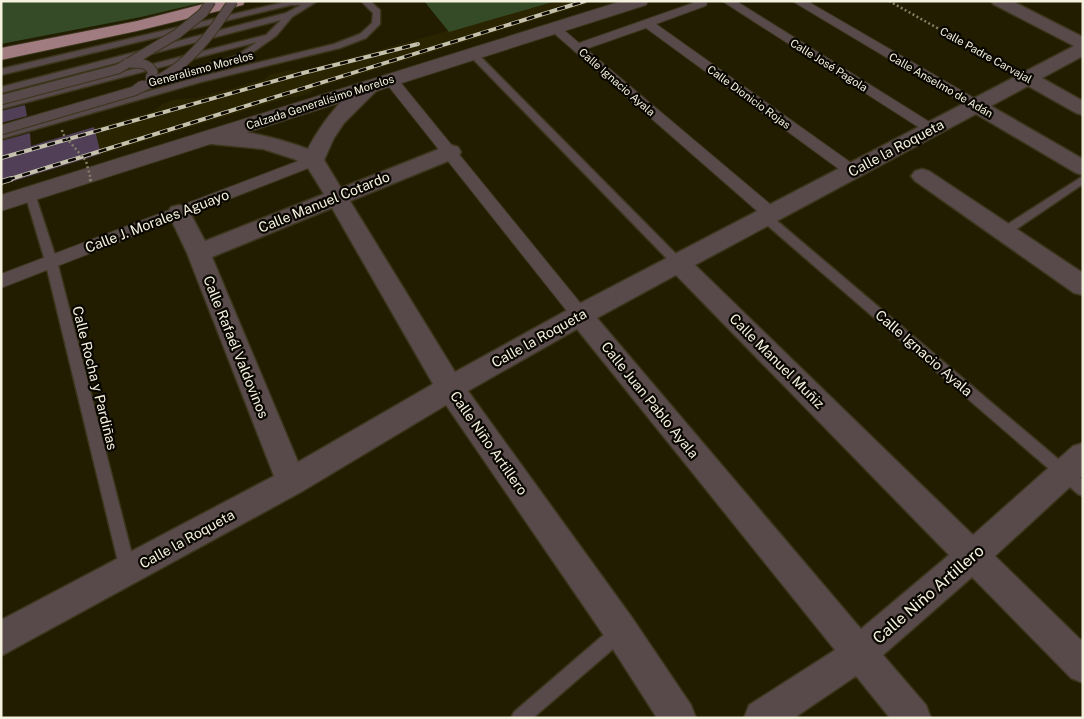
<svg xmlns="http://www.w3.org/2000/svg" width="1084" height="719" viewBox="0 0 1084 719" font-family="'Public Sans',sans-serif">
  <rect width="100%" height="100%" fill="#221c00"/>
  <path fill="#2b2400" d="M556,1H597L316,88L310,93L298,97H290L1,185V155L154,111L162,104L177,99L197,98L265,79L271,74L291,70L302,71Z"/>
  <path fill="#354b27" d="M1,1H209L141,17L1,44Z
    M424,1H556L449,32Z"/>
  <path fill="#513f58" d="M25,105L27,116L1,123V111Z
    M94,127L101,154L1,185V141L30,133L31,146Z"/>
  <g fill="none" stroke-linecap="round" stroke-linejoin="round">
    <defs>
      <path id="service" d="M289,1L316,2L292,17L276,36L242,60L156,85L152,82L236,56L257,42L1,109V103L266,35L281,20L1,93V87L286,13L301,5H291L1,75V69Z
        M361,1H370L380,10V24L366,38L340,48L201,82L1,139V133L195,78L334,44L360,34L372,23L373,13Z
        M470,52H476L682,260L684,263L682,266H674L470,56Z
        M1083,176V184L1008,235H1000L999,232L1000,229Z
        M30,190L35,194L57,261L136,570L133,575L128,578L123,575L120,570L45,261L25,194Z
        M765,213L769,214L1083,480V496L1078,494L761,220L760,217L761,214Z
        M621,623L627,625L629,631L627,637L533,718H511L514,712L615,625Z"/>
      <path id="pedestrian" d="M691,1H705L707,4L705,6L656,24L857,167L860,171L857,175H847L646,28L586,49L777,210L779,214L777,218L771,220L765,218L548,28L550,25H558L579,43L693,3Z
        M722,1H736L936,126L938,129L936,132H926Z
        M792,1H807L981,102L983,105L976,109L971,108Z
        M391,76L396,77L586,310L589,315L586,320L580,322L574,320L386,83L384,80Z
        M314,155L319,156L321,160L319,164L1,288V274Z"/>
      <path id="minor" d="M991,1H1012L1083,37V56L1042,78L1083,101V115L1076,113L1028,86L991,106L1083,159V175L1076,173L976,114L695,265L973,535L1073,446L1083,443V475L995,556L1083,642V683L1071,678L972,577L883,655L926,705L931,718H890L856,676L794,718H744L749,705L835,650L577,329L468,391L633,619L691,705L696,718H657L609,643L446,405L301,492L1,656V620L274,476L187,253L168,213L171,207L179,205L187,207L205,241L324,194L306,165L294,159L263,149L201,143L198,138L201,133C232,125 279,138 308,149C318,129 354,75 380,81L382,85L344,123L334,138L324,160L341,188L444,147L451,145L458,147L461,152L458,157L350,201L455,372L571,308L1074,46L993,4ZM332,208L433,384L298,462L212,257ZM676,275L949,555L861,629L597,318Z
        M922,169L929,171L1083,273V295L1074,293L915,181L911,176L915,171Z"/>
      <path id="tertiary" d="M622,1H648L646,5L1,211V195Z"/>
      <path id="trunk" d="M215,1H245L243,5L137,31L1,60V48L137,21Z"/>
    </defs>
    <use href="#service" stroke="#3b361b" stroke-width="3"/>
    <use href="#pedestrian" stroke="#3b361b" stroke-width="2"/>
    <use href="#minor" stroke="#3b361b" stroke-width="3"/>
    <use href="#tertiary" stroke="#3b361b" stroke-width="2"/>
    <use href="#trunk" stroke="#3b361b" stroke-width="2"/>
    <path stroke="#837e67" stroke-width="2.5" stroke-dasharray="2 2.5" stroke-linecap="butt" d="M889,1L1007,67"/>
    <use href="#service" fill="#58494a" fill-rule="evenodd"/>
    <use href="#pedestrian" fill="#58494a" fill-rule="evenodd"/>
    <use href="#minor" fill="#58494a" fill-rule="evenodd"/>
    <use href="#tertiary" fill="#58494a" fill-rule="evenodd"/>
    <use href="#trunk" fill="#a07c81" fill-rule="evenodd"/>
    <defs>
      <path id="rail-far1" d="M1,158L303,73L418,44
        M7,180L585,1"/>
      <path id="rail" d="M1,182L11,179"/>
    </defs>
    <use href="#rail-far1" stroke="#c5c1ad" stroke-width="4"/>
    <use href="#rail" stroke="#c5c1ad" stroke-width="5.5"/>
    <use href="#rail-far1" stroke="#090700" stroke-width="2.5" stroke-dasharray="8" stroke-linecap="butt"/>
    <use href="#rail" stroke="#090700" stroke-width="4" stroke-dasharray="11" stroke-linecap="butt"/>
    <defs>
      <path id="service-bridge" d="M127,63C137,63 148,62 153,72L150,78
        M136,90C148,84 160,80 171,72C197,54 216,27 233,1
        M1,100L118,69L177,34L203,13L211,1
        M1,130L134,91L142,85"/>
    </defs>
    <use href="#service-bridge" stroke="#3b361b" stroke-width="11" stroke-linecap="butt"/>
    <path stroke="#837e67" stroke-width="2.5" stroke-dasharray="2 2.5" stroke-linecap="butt" d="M62,130L63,134L86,161L91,180"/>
    <path stroke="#837e67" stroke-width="3" stroke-dasharray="2.5 4" stroke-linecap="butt" d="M90,179L92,185"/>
    <use href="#service-bridge" stroke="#58494a" stroke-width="9"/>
  </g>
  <g text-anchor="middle" stroke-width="4.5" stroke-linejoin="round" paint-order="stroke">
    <g font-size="11" fill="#f4f1df" stroke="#090700">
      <text transform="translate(986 55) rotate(29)" y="4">Calle Padre Carvajal</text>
      <text transform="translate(829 65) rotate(32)" y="4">Calle José Pagola</text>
      <text transform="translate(201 69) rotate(-15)" y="4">Generalismo Morelos</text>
      <text transform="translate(617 82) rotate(41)" y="4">Calle Ignacio Ayala</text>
      <text transform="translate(941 85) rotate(30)" y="4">Calle Anselmo de Adán</text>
      <text transform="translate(749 97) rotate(36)" y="4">Calle Dionicio Rojas</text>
      <text transform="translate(320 102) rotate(-18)" y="4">Calzada Generalísimo Morelos</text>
    </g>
    <g font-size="14" fill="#f4f1df" stroke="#090700">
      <text transform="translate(896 148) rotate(-28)" y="5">Calle la Roqueta</text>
      <text transform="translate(324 202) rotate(-22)" y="5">Calle Manuel Cotardo</text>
      <text transform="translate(157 221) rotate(-21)" y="5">Calle J. Morales Aguayo</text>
      <text transform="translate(539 338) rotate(-29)" y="5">Calle la Roqueta</text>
      <text transform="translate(236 347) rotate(68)" y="5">Calle Rafaél Valdovinos</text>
      <text transform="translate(924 353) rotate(41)" y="5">Calle Ignacio Ayala</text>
      <text transform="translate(777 361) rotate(45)" y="5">Calle Manuel Muñiz</text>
      <text transform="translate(95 378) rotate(76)" y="5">Calle Rocha y Pardiñas</text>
      <text transform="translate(650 400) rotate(51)" y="5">Calle Juan Pablo Ayala</text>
      <text transform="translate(489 443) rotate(55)" y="5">Calle Niño Artillero</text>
      <text transform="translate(187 539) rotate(-29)" y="5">Calle la Roqueta</text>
    </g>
    <g font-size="16" fill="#f4f1df" stroke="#090700">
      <text transform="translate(928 594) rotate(-41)" y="6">Calle Niño Artillero</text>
    </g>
  </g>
  <rect width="1084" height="719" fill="none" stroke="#f4f1df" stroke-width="5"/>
</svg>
